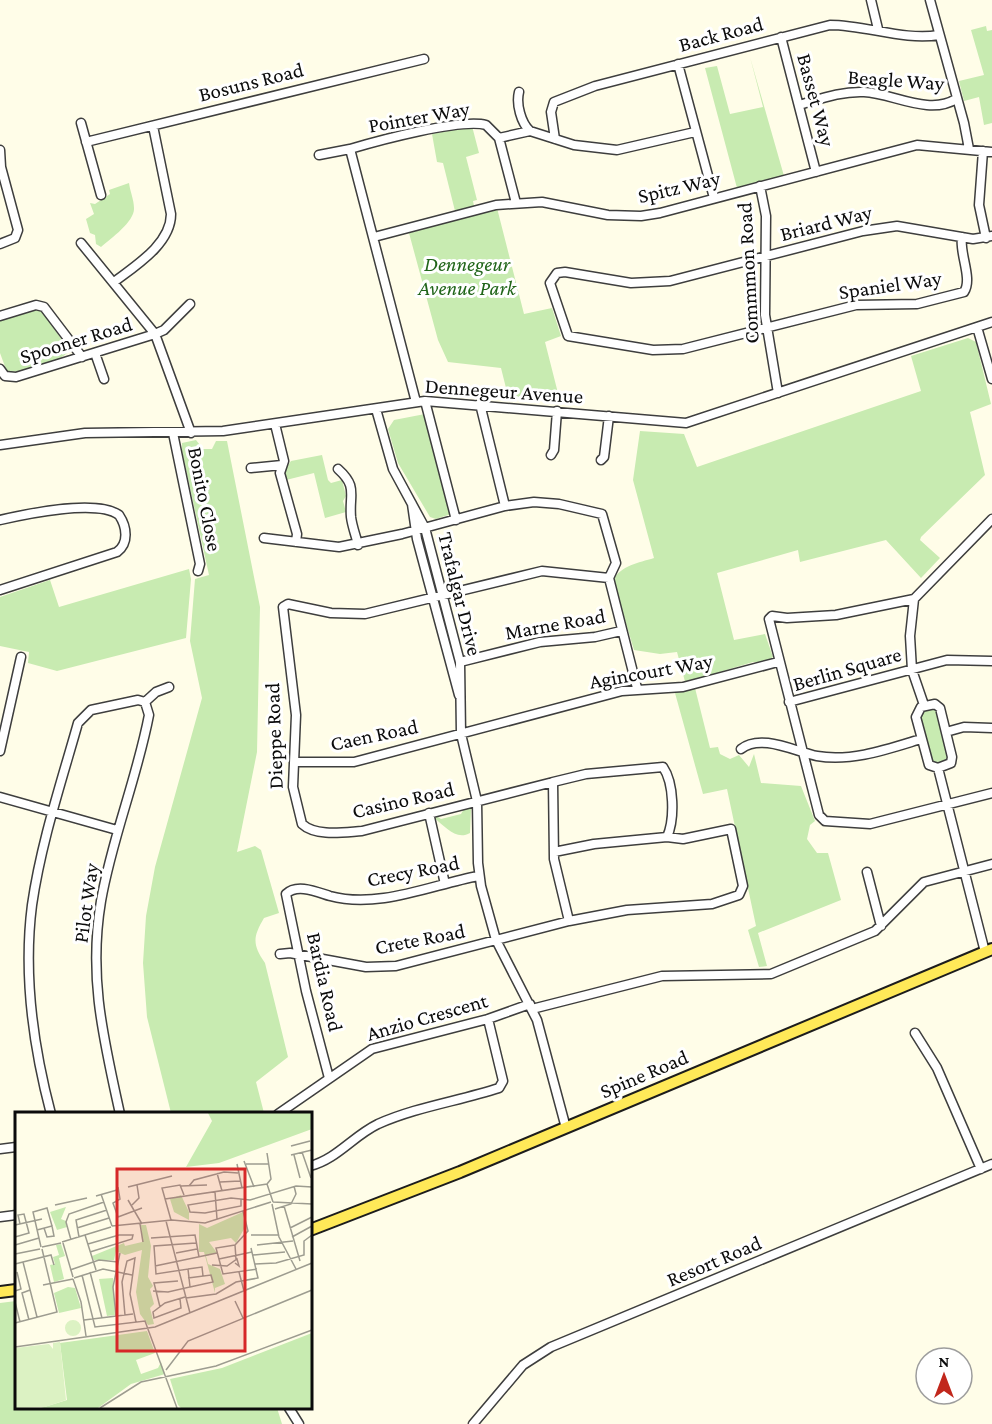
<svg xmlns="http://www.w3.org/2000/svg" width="992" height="1424" viewBox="0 0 992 1424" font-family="'Crimson Pro',serif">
  <rect width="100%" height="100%" fill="#fffde8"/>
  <path fill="#c8ebb1" d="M986,26L987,31L992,30V123L984,125L979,97L964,101L959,81L984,75L971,30Z
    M750,57L784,176L737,188L705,68L717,66L730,114L763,107Z
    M472,126L479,153L466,157L477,200L473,201L474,206L455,211L443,163L437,162L432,134Z
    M129,183C130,191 134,200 134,208C135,221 112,238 101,247L96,244L95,235L90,233L86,219L94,214L90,203L95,204L110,194L109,190Z
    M497,208L524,314L552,308L561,336L545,342L560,401L508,396L501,368L448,362L438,340L409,233Z
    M37,310H41L69,350C64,362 20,373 7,372L0,353V321Z
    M968,338L976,342L991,404L970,412L985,475L921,537L920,540L940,558L921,578L886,540L800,562L798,550L717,573L734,640L765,634L773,657L764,663L753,662L693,680L710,748L718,747L720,754L730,759L739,755L749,767L754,754L761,783L801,786L815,821L810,825L807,839L817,853H828L841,900L758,933L767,966L759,967L748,930L756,926L727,789L703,794L675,693L687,689L677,652L660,654L634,650L613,580C622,565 638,563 654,558L633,480L640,431L684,434L697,467L921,391L911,356Z
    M425,414L451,514L436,519L430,517L398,463L388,429L394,420Z
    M196,440L203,449H212L216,441H227L260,607L257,752L237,852L255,846L261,850L279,913L264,918C253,937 252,944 265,963L288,1057L256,1082L264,1113H171L147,1017L143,963L146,916L155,867L202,698L190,641L195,579L209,575L182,451V443Z
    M322,455L328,480L331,483L342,480L346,496L343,501L346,512L325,518L314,473L286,480L284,471L291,461Z
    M189,569L191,579L186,638L57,671L28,663L29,652L0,646V597L50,580L59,607Z
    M931,707L936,709L949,760L932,763L918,713Z
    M465,807L471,809L470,833C456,841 445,826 434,818L435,815L441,819L461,814Z
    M16,1301V1408H277L282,1424H0V1303Z"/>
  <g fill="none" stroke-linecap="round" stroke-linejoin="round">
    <defs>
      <path id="minor" d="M871,0L878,29
        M930,0L964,123L969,149
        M781,37L816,172
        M678,64L714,198
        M519,92C516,104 521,123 530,131
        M799,105C820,99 841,91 864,92C892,93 929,116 956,99
        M81,123L101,195
        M499,138L530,131L574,145L617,150L695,132
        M555,139L551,112L554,102L595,86L830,25C866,25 904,41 939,35
        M86,142L424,59
        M0,150L1,167L18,230L15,238L0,244
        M983,151L979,205L986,238
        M319,155L350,149
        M760,186L766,216L765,315L778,393
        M374,237L496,205L542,202L608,215L641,216L660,213L917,145L992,152
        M962,237C959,253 973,279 964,292L917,304L856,305L683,349L653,350L568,336L550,283L557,273L565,272L631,283L670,281L863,231L897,226L973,239L992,236
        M81,243L155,334L191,433
        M114,282C135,266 171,244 171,214L153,126
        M0,316L36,305L44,307L82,357
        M977,327L992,379
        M95,353L104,379
        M0,369L5,376L16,377L155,334L164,330L190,304
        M425,401L456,520
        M416,402L350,149C377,141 461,118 486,125L499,138L516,203
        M480,404L505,506
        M376,409L393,469L425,528L460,662L461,734L477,801L478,863L481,886L496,940L537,1020L566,1128
        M275,424L284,461L280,473L297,534L296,542
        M173,433L200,564L198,571
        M0,445L85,433L223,431L425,401L686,423L992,322
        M551,455L554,450L557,411
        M601,460L604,457L609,416
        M251,468L282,465
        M338,469C358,487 349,494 351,517C352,526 356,536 358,545
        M412,504L417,539L459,695
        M0,520C26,514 97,499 119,515C127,527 129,543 117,552L0,590
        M264,538L339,547L402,534L505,506L534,502L559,504L602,514L616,563L609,578L637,688
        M914,599L836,615L787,618L772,616L769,619L819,815L825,821L870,824L992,793
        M460,662L540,642L595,637L621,631
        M145,702L156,692L169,687
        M789,702L947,660L992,661
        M935,704L940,708L952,757L951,763L938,768L929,765L916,717L921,707Z
        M924,705L912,670L910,636L914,599L992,519
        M946,732L964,727L992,728
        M741,749C761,733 796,752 817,756C852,762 888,749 921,739
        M0,751L21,657
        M294,762H354L622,691L683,687L778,662
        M938,768L985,952
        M553,782L586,774L663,767C674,783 675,819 667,837
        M0,797L117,830
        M429,813L445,884
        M554,852L594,844L667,837L683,839L731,829L743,886L739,895L712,904L627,910L569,921
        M867,872L881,926
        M280,954L290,953L366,967L396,966L569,921L554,859L553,782L362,831C345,832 316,837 302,824L293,787L296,715L283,607L288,604L331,613L365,614L542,571L609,578
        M532,1009L662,976L771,974L875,931L924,882L992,864
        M915,1033L937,1068L981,1169
        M329,1078L306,991L286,894C297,883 317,892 330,896C379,909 431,885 478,876
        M51,1114C33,1046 23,975 32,905C41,843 61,783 78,723L91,710L138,700L145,702L149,715C137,778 112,838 101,901C88,978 104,1040 120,1114
        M278,1114L372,1049L488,1019L530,1004
        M0,1149L16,1147
        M310,1166C337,1159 353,1136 378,1124C416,1107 459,1101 499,1088L503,1081L488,1019
        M0,1217L16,1215
        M289,1408L299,1424
        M473,1424L523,1365L551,1347L992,1164"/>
      <path id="major" d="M310,1230L460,1172L992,949
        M0,1292L16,1290"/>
    </defs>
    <use href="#minor" stroke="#3e3e3e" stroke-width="11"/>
    <use href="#major" stroke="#1c1c1c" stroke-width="14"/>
    <use href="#minor" stroke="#fff" stroke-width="8"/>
    <use href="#major" stroke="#ffe958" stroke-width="10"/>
  </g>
  <g text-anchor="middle" stroke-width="6" stroke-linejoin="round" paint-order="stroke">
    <g font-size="21" fill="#0b0b0b" stroke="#fff">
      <text transform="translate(721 34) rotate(-15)" y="7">Back Road</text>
      <text transform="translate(896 80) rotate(4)" y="7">Beagle Way</text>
      <text transform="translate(251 82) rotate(-14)" y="7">Bosuns Road</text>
      <text transform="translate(816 100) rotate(75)" y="7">Basset Way</text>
      <text transform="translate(419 117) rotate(-10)" y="7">Pointer Way</text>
      <text transform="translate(679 187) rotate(-13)" y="7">Spitz Way</text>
      <text transform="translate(826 223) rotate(-14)" y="7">Briard Way</text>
      <text transform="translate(748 273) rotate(-93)" y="7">Commmon Road</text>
      <text transform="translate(890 285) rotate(-8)" y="7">Spaniel Way</text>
      <text transform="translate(76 340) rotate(-17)" y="7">Spooner Road</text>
      <text transform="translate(504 391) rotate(4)" y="7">Dennegeur Avenue</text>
      <text transform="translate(205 499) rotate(79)" y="7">Bonito Close</text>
      <text transform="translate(460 594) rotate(76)" y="7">Trafalgar Drive</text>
      <text transform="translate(555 624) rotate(-10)" y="7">Marne Road</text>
      <text transform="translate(847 669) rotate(-16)" y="7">Berlin Square</text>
      <text transform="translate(651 671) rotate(-10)" y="7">Agincourt Way</text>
      <text transform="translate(374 735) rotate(-12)" y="7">Caen Road</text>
      <text transform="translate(274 736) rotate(-92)" y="7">Dieppe Road</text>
      <text transform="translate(403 800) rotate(-13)" y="7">Casino Road</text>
      <text transform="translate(413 871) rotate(-11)" y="7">Crecy Road</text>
      <text transform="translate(86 903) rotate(-82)" y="7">Pilot Way</text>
      <text transform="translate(420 939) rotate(-11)" y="7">Crete Road</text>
      <text transform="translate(325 982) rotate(77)" y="7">Bardia Road</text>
      <text transform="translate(427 1017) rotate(-16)" y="7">Anzio Crescent</text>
      <text transform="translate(644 1074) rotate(-23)" y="7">Spine Road</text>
      <text transform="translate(714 1261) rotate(-23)" y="7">Resort Road</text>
    </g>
    <g font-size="21" font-style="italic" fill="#206519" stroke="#fff">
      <text x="467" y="271">Dennegeur<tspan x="467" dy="24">Avenue Park</tspan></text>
    </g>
  </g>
  <g transform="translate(15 1112)">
    <rect width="297" height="297" fill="#fffde8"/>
    <path d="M193,1H297V17L204,51L171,55L197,9ZM166,83L174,100V108L159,100L155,87ZM51,95L46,107L51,109L52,115L42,118L35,100ZM228,100L229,117L221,131L216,126L194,130L202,141L191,144L193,152L205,157L210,172L200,176V181L189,140H184V112L192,116ZM126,113H131L136,134L133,165L138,174L135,177L139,192L135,196L139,212L133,213L125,202L121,180L127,138L110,143L101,139L99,148H79L77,144L109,131L110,134L127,130ZM46,132L50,144L44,146L49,167L39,170L35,153L40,152L38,145L44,143L41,133ZM98,166L100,203L92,204L84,167ZM53,175L60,176L66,196L44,201L39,181ZM132,219L140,241L121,248L126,262L143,256L146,250L150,262L116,272L83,296H26L52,288L45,231ZM297,221V296H166L163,293L155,267L207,256Z" fill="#c8ebb1"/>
    <path d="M50 216a8 8 0 1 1 16 0a8 8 0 1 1-16 0ZM45,230L51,288L30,295L0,296V236L34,232L38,237V231Z" fill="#dcf2c3"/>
    <path fill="none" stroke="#9d9c90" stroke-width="1.5" d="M276,34L295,29M287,40L296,66M276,43L297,38M279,43L285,66M229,49L239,75M222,52L227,76M231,52H254M202,61L207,79M205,70L225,69M252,72L258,90M166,74L192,73M174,74L179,68L209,60L223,61M103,75L105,87L98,91L103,105L127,96M113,75L157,64M200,80L202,107M86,82L97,114M81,84L102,78M150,87L252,72L256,67L252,41M226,87V94L190,101L175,100L173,93L216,86L235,88L281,74L297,75M113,88L127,112M258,90L297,92M257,92L264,125L281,157M40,93L72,86M117,93L124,86L122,73M269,94L285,149M260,97L276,92L281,82L279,74M156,108L147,76L165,73L169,83M151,109L175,201M125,112L128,130M0,113L27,107M97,114L157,108L190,111L256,90M29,116L32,125L39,124L37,114M62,116L94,106M275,116L297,105M22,118L37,114L32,96L18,100L26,135M70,123L81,158M236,123H263M0,125L14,121L9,102L3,103L5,112M64,125L61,108L92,98M277,125L297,114M136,126L180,123L184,145M56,128L51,110L54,102L89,90M47,130L96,115M48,131L58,165M73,132L104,123H118L117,127L75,140M0,133L24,126M220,133L201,136L208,162L242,157M242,133L278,129M27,135L46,131M161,141L182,137M0,142L25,137M238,143L270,140M204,147L237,140M221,147L220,133L233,119L228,99M8,150L22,205M0,152L36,143L39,153M240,152L261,151L289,143V129L297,123M197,153L212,154L222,147L224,154L220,151M140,154L202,141M173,157L187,155L188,164M55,158L84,148L103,150M75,160L87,206M224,160L229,179M67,163L80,215L130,209L162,296M59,166L88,157L117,163M173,166L196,163L198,170L175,175M58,167L66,190L71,224M28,173L58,167M0,179L6,177L2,160M138,179L153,180L175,175L173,157L141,162L139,134L181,131M171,186L201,182L221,170L243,166L236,136M165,187L166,196L139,206L138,200L150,191L170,185M220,189L228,206M0,190L5,210M145,195L139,171L163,169M110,203L107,170L112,149L120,146L115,182L121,210M101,204L98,175L105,141M14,208L7,181L15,178M69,208L118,202M0,211L42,200L27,137M0,235L140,215L297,151M151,258L173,229L297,178M85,296L126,270L201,254L297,218"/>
    <path fill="#d62828" fill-opacity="0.15" stroke="#d62828" stroke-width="3" d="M102,57H230V239H102Z"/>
    <rect width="297" height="297" fill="none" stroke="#0b0b0b" stroke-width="3"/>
  </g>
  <g transform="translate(944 1376)"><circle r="28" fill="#ffffff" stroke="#9d9d9d" stroke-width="1.5"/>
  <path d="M0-4.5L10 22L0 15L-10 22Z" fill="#c1271c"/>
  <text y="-9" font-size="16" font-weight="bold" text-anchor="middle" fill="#0b0b0b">N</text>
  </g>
</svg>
